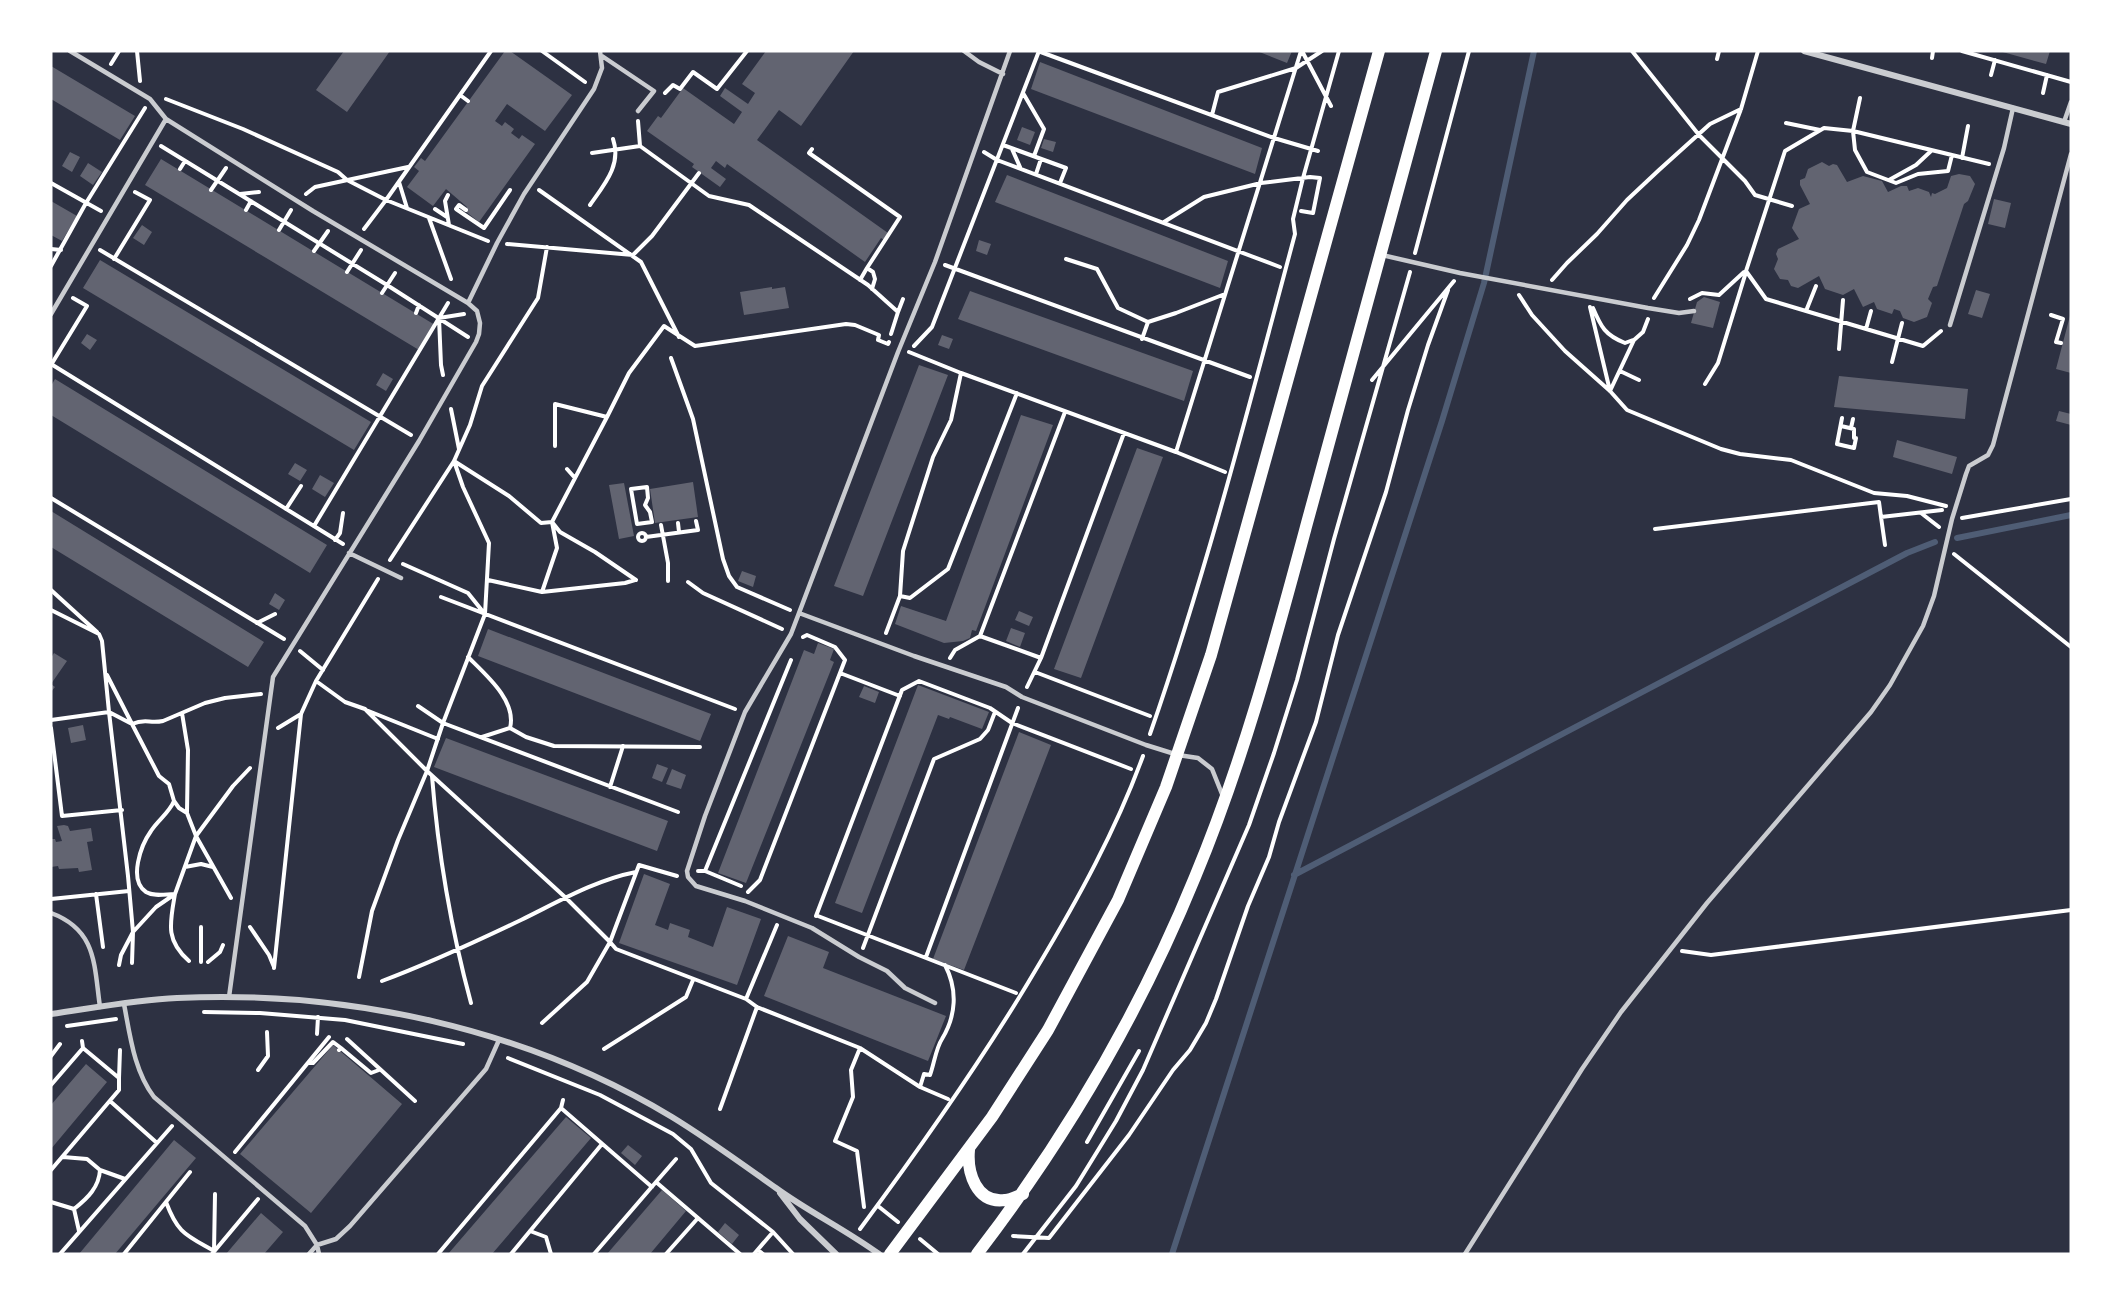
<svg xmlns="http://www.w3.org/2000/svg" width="2122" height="1305" viewBox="0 0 2122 1305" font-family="'Asap Condensed',sans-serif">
  <rect width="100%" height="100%" fill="#2d3142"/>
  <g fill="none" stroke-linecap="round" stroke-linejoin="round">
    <path stroke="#4f5d75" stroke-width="6" d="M1957,538L2071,515
      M1294,875L1907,553L1935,542
      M1172,1254L1442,421L1484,283L1534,51"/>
  </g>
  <path fill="#626471" d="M344,51H390L347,112L316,90Z
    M505,51H510L572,95L545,131L507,104L495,121L502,126L505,122L514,129L511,133L519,139L522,135L535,144L479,222L465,211L467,207L446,189L433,206L407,187L419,171L414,167L421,158L425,161Z
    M766,51H854L801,126L779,110L757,140L888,233L884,240L881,238L865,262L727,164L725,168L716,161L711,168L726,179L720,187L692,167L694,164L647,131L658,116L661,118L683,88L734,124L742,112L720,96L725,88L748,104L755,93L742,84Z
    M1257,51H1292L1287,63Z
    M1999,51H2050L2046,64Z
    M1040,62L1262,148L1255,174L1031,89Z
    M51,66L135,116L120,140L51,99Z
    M1022,127L1035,132L1030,145L1017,140Z
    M1044,139L1056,142L1053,152L1041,148Z
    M70,152L80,157L72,172L62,166Z
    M161,159L435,325L419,350L145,185Z
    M1822,162L1829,166L1833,164L1837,165L1847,182L1863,176L1882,181L1888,192L1901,186H1907L1909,191L1918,188L1929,192L1931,197L1932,193L1935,194L1947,188L1951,176L1959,174L1970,176L1975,184L1968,201L1964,204L1937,286L1933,287L1928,299L1932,303L1927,317L1914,322L1903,318L1900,311L1894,309L1892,314L1877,309L1874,302L1863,307L1854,289L1843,295L1825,289L1819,276L1798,288L1791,286L1788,280L1780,279L1774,269L1778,259L1776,254L1778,249L1799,239L1792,228L1799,209L1810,204L1800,185V180L1805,178L1808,169Z
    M88,163L102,172L93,185L80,176Z
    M1007,175L1228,261L1220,288L995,202Z
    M1994,199L2011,203L2005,228L1988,224Z
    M51,201L77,216L62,241L51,235Z
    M142,225L152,232L144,245L133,238Z
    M979,240L991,244L987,255L976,251Z
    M100,260L371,422L354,450L83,288Z
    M772,287V289L785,287L789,308L744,315L740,292Z
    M1976,290L1990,294L1982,318L1968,314Z
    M970,291L1193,371L1184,401L958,319Z
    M1704,297L1720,302L1713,328L1691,323L1697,302Z
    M2071,312V373L2056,369Z
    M87,334L97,340L90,350L81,343Z
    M942,335L953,339L949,349L938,345Z
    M919,365L948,375L863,596L834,586Z
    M383,373L393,379L386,391L376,385Z
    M1839,376L1968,389L1965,419L1834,407Z
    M55,379L327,545L310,573L51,415V386Z
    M2059,411L2071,414V425L2056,421Z
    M1021,415L1053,425L976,631L972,630L970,638L963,641L944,643L895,624L901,606L946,621Z
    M1897,440L1957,457L1952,474L1893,457Z
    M1137,448L1163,457L1081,678L1054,669Z
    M295,463L307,470L300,481L288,474Z
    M320,475L334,483L325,497L312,489Z
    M693,482L698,517L655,523L650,489Z
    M624,483L634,536L619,539L609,485Z
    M51,511L264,642L248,667L51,547Z
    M742,571L756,576L753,587L738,581Z
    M275,593L285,600L279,610L269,604Z
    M1019,611L1033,617L1029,626L1015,620Z
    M1011,628L1025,633L1020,647L1006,641Z
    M488,629L711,714L700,741L478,656Z
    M818,643L834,649L830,660L834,662L746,883L718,873L804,650L814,654Z
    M54,653L67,661L51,684L55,687L51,692V658Z
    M918,685L989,712L982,729L950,717L949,719L938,715L862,913L835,903Z
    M864,686L879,692L875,703L859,697Z
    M83,725L86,740L71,743L68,728Z
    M1019,732L1051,745L964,970L933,959Z
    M446,738L668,821L657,851L434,767Z
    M657,764L668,768L662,782L652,778Z
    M672,769L686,775L681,789L666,784Z
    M64,825L68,826L70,831L91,828L93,841L87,842L92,870L79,872L78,868L59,869L58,866L51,867V839H55L56,842L62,841L57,826Z
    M644,874L670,884L655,925L668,930L670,923L690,930L688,937L713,947L727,907L761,919L737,985L619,943Z
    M788,936L829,952L823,968L946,1016L928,1061L764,996Z
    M333,1045L402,1104L311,1213L240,1154Z
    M86,1064L107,1082L51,1149V1105Z
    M566,1117L591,1138L492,1254H448Z
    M174,1140L196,1158L115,1254H79Z
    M628,1145L642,1156L635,1165L621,1153Z
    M662,1190L686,1211L650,1254H607Z
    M261,1213L283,1232L264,1254H226Z
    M725,1223L739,1235L732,1244L718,1232Z"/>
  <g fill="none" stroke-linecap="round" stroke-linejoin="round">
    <path stroke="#fff" stroke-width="4" d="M137,51L140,81
      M542,51L585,82
      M1038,51L1274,138L1318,151
      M1302,51L1331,106
      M1632,51L1699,135L1745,181L1755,195L1792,206
      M1962,51L2071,82
      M1932,58L1933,51
      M1717,59L1719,51
      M111,64L119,51
      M1991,75L1995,60
      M665,93L673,85L680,89L693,72L717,89L747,51
      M1023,93L1044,129L1034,156
      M2043,93L2047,75
      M460,95L468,101
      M1860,98L1853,131L1855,150L1867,172L1896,183L1918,174L1948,171L1952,155
      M166,99L243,129L338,172L347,180L386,200L488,241
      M1212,115L1218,92L1296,68L1322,51
      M638,121L640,146L709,196L749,205L868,285L898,312L891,334
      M1786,123L1820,130
      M1003,145L1066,168L1060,183
      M161,146L387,285L468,337
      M812,149L809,153L900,217L867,268
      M1012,149L1020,167
      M984,152L997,160L1280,267
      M592,153L640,146
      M1962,158L1968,126
      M180,169L185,161
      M1036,174L1041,159
      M1889,180L1916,165L1931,151
      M399,182L407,208
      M51,183L101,211
      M211,190L226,168
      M539,190L641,262L679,337
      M240,194L259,192
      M306,194L315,187L408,167
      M448,195L445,201L449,225
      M590,205C604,185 622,165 613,139
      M435,209L447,217
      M246,210L251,201
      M466,210L459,205L456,209L484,228L510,190
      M429,218L451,279
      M1164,222L1204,197L1261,183L1310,177L1320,178L1313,213L1301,211
      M364,229L386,200L491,51
      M279,230L291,210
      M507,244L633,255L652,236L699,173
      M51,249L61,250
      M100,250L411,435
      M314,251L328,231
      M1415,253L1469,51
      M114,259L150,200L135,192
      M1066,259L1097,269L1118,308L1148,322L1142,339
      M945,265L1250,377
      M51,266L86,203L145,108
      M347,272L361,250
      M860,280L867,268L873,272L875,279L872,289
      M1552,280L1567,263L1597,234L1627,200L1659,170L1710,124L1741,109
      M382,293L395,273
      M1519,295L1532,315L1565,351L1610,391L1627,410L1721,449L1740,454L1791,460L1874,493L1907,496L1946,506
      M1654,298L1687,245L1699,220L1741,109L1758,51
      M1690,299L1702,293L1719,295L1744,272
      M1590,307L1610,391
      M1593,308C1601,327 1605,335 1625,343L1633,340
      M1806,311L1816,286
      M898,312L903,299
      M416,313L419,305
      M2051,315L2063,319L2056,342L2061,343
      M1148,322L1176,313L1225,294
      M1866,329L1871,311
      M1941,331L1923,346L1766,299L1746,271L1785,151L1824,128L1853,131L1989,164
      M914,346L932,327L1039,51
      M1839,349L1843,300
      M909,352L961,373L1176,452L1225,472
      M671,358L693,419L723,559L729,576L737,587L790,610
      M1892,362L1902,323
      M51,364L343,544
      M51,365L87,306L73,298
      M1620,371L1639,380
      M443,375L441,365L439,318L464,314
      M1372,380L1454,281
      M1705,384L1718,363L1746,272
      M1610,391L1634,340L1643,332L1648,319
      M451,409L459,449
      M1841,426L1854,429V438H1856L1854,448L1837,444L1842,418
      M1851,428L1853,419
      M555,446V404L607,417L629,373L664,326L695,346L846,324L855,325L879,335L878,340L888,344L889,342
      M1176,452L1301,51
      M567,469L575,478
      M647,487L648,498L645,505L650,512L652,522L637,524L631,489Z
      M51,498L284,639
      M286,509L301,486
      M1921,513L1939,527
      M1962,518L2071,499
      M678,523L679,532
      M661,525L668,563V581
      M314,526L448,303
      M1655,529L1879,502L1881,517
      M638 537a4 4 0 1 1 8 0a4 4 0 1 1-8 0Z
      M646,537L698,530L696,521
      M335,540L340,533L343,513
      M1885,545L1881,517L1942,510
      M1954,554L2071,647
      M390,560L454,461L470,425L482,386L538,298L547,247
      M403,564L468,593L484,613
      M488,580L542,592L625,583L635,580
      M688,582L703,593L782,629
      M51,590L97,632
      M542,592L557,548L552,522L607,417
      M900,596L903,551L933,457L951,420L961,373
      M441,597L735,709
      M51,610L99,634L102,641L109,712L132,724L159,776L169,784L174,801L179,808L187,813L196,836L231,898
      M257,623L275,614
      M886,633L900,596L910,598L948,569L1017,393
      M980,636L1041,658
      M300,651L323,670
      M468,657C486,675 517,701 510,728L482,737
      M950,658L955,650L980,636L1065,412
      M1035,672L1150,716
      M840,673L900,696
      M107,675L132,724C146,718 149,724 163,721L205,703L225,698L261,694
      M316,681L345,702L365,709L427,771L443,723L485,614L489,543L463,487L454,461L509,496L541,523L552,522L560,532L595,552L636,580
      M1027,687L1041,658L1124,433
      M418,706L443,723L678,812
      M366,710L438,739
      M182,713L188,750L187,812
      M51,720L109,712L128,876L133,932L132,963
      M51,728L62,816L122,810
      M278,728L301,714
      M510,728L526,737L554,746L700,747
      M1150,734C1207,570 1250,402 1295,234L1293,219L1303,178L1339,51
      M432,776C438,853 451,929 471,1003
      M610,787L623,746
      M174,801C169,813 158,820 151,831C141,845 128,880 146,892C154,897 166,894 175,894C170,923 165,940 189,961
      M185,867L201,864L213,867
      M698,871H705L741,886
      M705,871L791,660
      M677,876L639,865L610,942L616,949L746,999L757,1007L860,1048L920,1087L948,1099
      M748,892L760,880L845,660L835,647L807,635L803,637
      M96,894L103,947
      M51,899L129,891
      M816,916L902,690L919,681L990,708L1012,723L1131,769
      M818,916L1016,993
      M250,927L269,955L274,967
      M863,948L934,759L980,739L988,730L995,712
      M1682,951L1711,955L2071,910
      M926,957L1018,708
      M201,962V927
      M208,962L220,952L223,945
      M119,965L121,955L133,932L156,907L175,894L196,836L233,786L250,768
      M274,968L301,714L316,681L378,579
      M359,977L372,911L398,840L427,771L566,898L610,942L587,982L542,1023
      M382,981C430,963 475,942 521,920C558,902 595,880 636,872
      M746,999L777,925
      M204,1012L260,1013L345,1020L463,1044
      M67,1026L116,1019
      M317,1034L318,1017
      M347,1039L415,1101
      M82,1041L83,1048
      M860,1048L851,1070L853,1097L835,1141L857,1151L864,1207
      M604,1049L686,997L693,980
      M339,1050L341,1048L371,1073L379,1070
      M51,1056L60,1044
      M508,1058L600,1095L673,1134L691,1149L711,1183L773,1232L793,1254
      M308,1063H313L333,1042L341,1048
      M258,1070L268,1056L267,1032
      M51,1085L83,1048L119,1078L120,1050
      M920,1087L924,1074L930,1075C934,1064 936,1048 942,1039C956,1016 958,990 945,965
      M563,1100L561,1108L652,1187
      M110,1101L157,1143
      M720,1109L757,1007
      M1087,1142L1139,1051
      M235,1152L329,1037
      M676,1159L656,1182L740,1254
      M51,1170L119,1090V1078
      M100,1170L125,1179
      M51,1202L74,1209C88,1198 99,1187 100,1170L87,1159L63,1157
      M166,1202C178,1234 186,1235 214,1251L215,1194
      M878,1206L898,1222
      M74,1209L79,1231
      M860,1229C923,1144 984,1058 1038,966C1078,899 1116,830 1143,756
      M530,1231L546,1237L551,1254
      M1013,1236L1049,1238L1129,1135L1173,1070L1190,1050L1206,1023L1216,999L1248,906L1269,857L1279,822L1316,722L1338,635L1386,492L1408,410L1428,345L1448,290
      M920,1239L938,1254
      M758,1250L763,1254
      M60,1254L172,1126
      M124,1254L190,1172
      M212,1254L258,1199
      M438,1254L561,1108
      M511,1254L602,1144
      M594,1254L656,1182
      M666,1254L698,1218
      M754,1254L773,1232
      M1023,1254L1076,1186L1116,1121L1143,1070L1249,825L1274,753L1297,680L1334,539L1410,272"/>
    <path stroke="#caccd0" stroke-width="4.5" d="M70,51L150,99L166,119
      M964,51L979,62L1003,74
      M602,56L654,91L638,111
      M2064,122L2071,102
      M1382,255L1460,273L1648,308L1679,313L1694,311
      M468,303L497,243L524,194L594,89L602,68L600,51
      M51,314L166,119L313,211L468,303L477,311L480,323L479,334L476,342L419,441L273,677L229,997
      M1950,325L2004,148L2013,108
      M349,553L401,578
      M799,613L914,656L1006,687L1022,697L1146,745L1178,755L1198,758L1212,769L1222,794
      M51,913C97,930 94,965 100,1007
      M935,1003L905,988L887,971L859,957L812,928L745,901L696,886L688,877L687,871L705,816L745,712L791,634L799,613L898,352L935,262L1010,51
      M124,1004C130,1035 134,1071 154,1097L305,1226L317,1245L319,1254
      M309,1254L317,1245L336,1239L350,1226L486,1069L499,1040
      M1465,1254L1582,1069L1621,1012L1707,903L1871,712L1890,685L1923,626L1934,596L1952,519L1966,474L1969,466L1988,455L1993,445L2071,154"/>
    <path stroke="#caccd0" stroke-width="6" d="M1804,51L2071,124
      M51,1014C93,1008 135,1000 177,998C347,990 524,1028 672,1117C708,1139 742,1164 776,1188C809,1212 846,1230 879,1254
      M780,1193L800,1219L836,1254"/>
    <path stroke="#fff" stroke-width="12" d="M969,1150C967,1172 976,1204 1005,1200C1011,1200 1017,1196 1023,1194
      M890,1254L992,1117L1048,1030L1118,900L1166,787L1211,655L1379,51
      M977,1254C1066,1138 1140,1012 1195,877C1243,762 1275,642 1307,523C1351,366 1392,208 1436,51"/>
  </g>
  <rect width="2122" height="1305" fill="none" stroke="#ffffff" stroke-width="105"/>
</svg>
